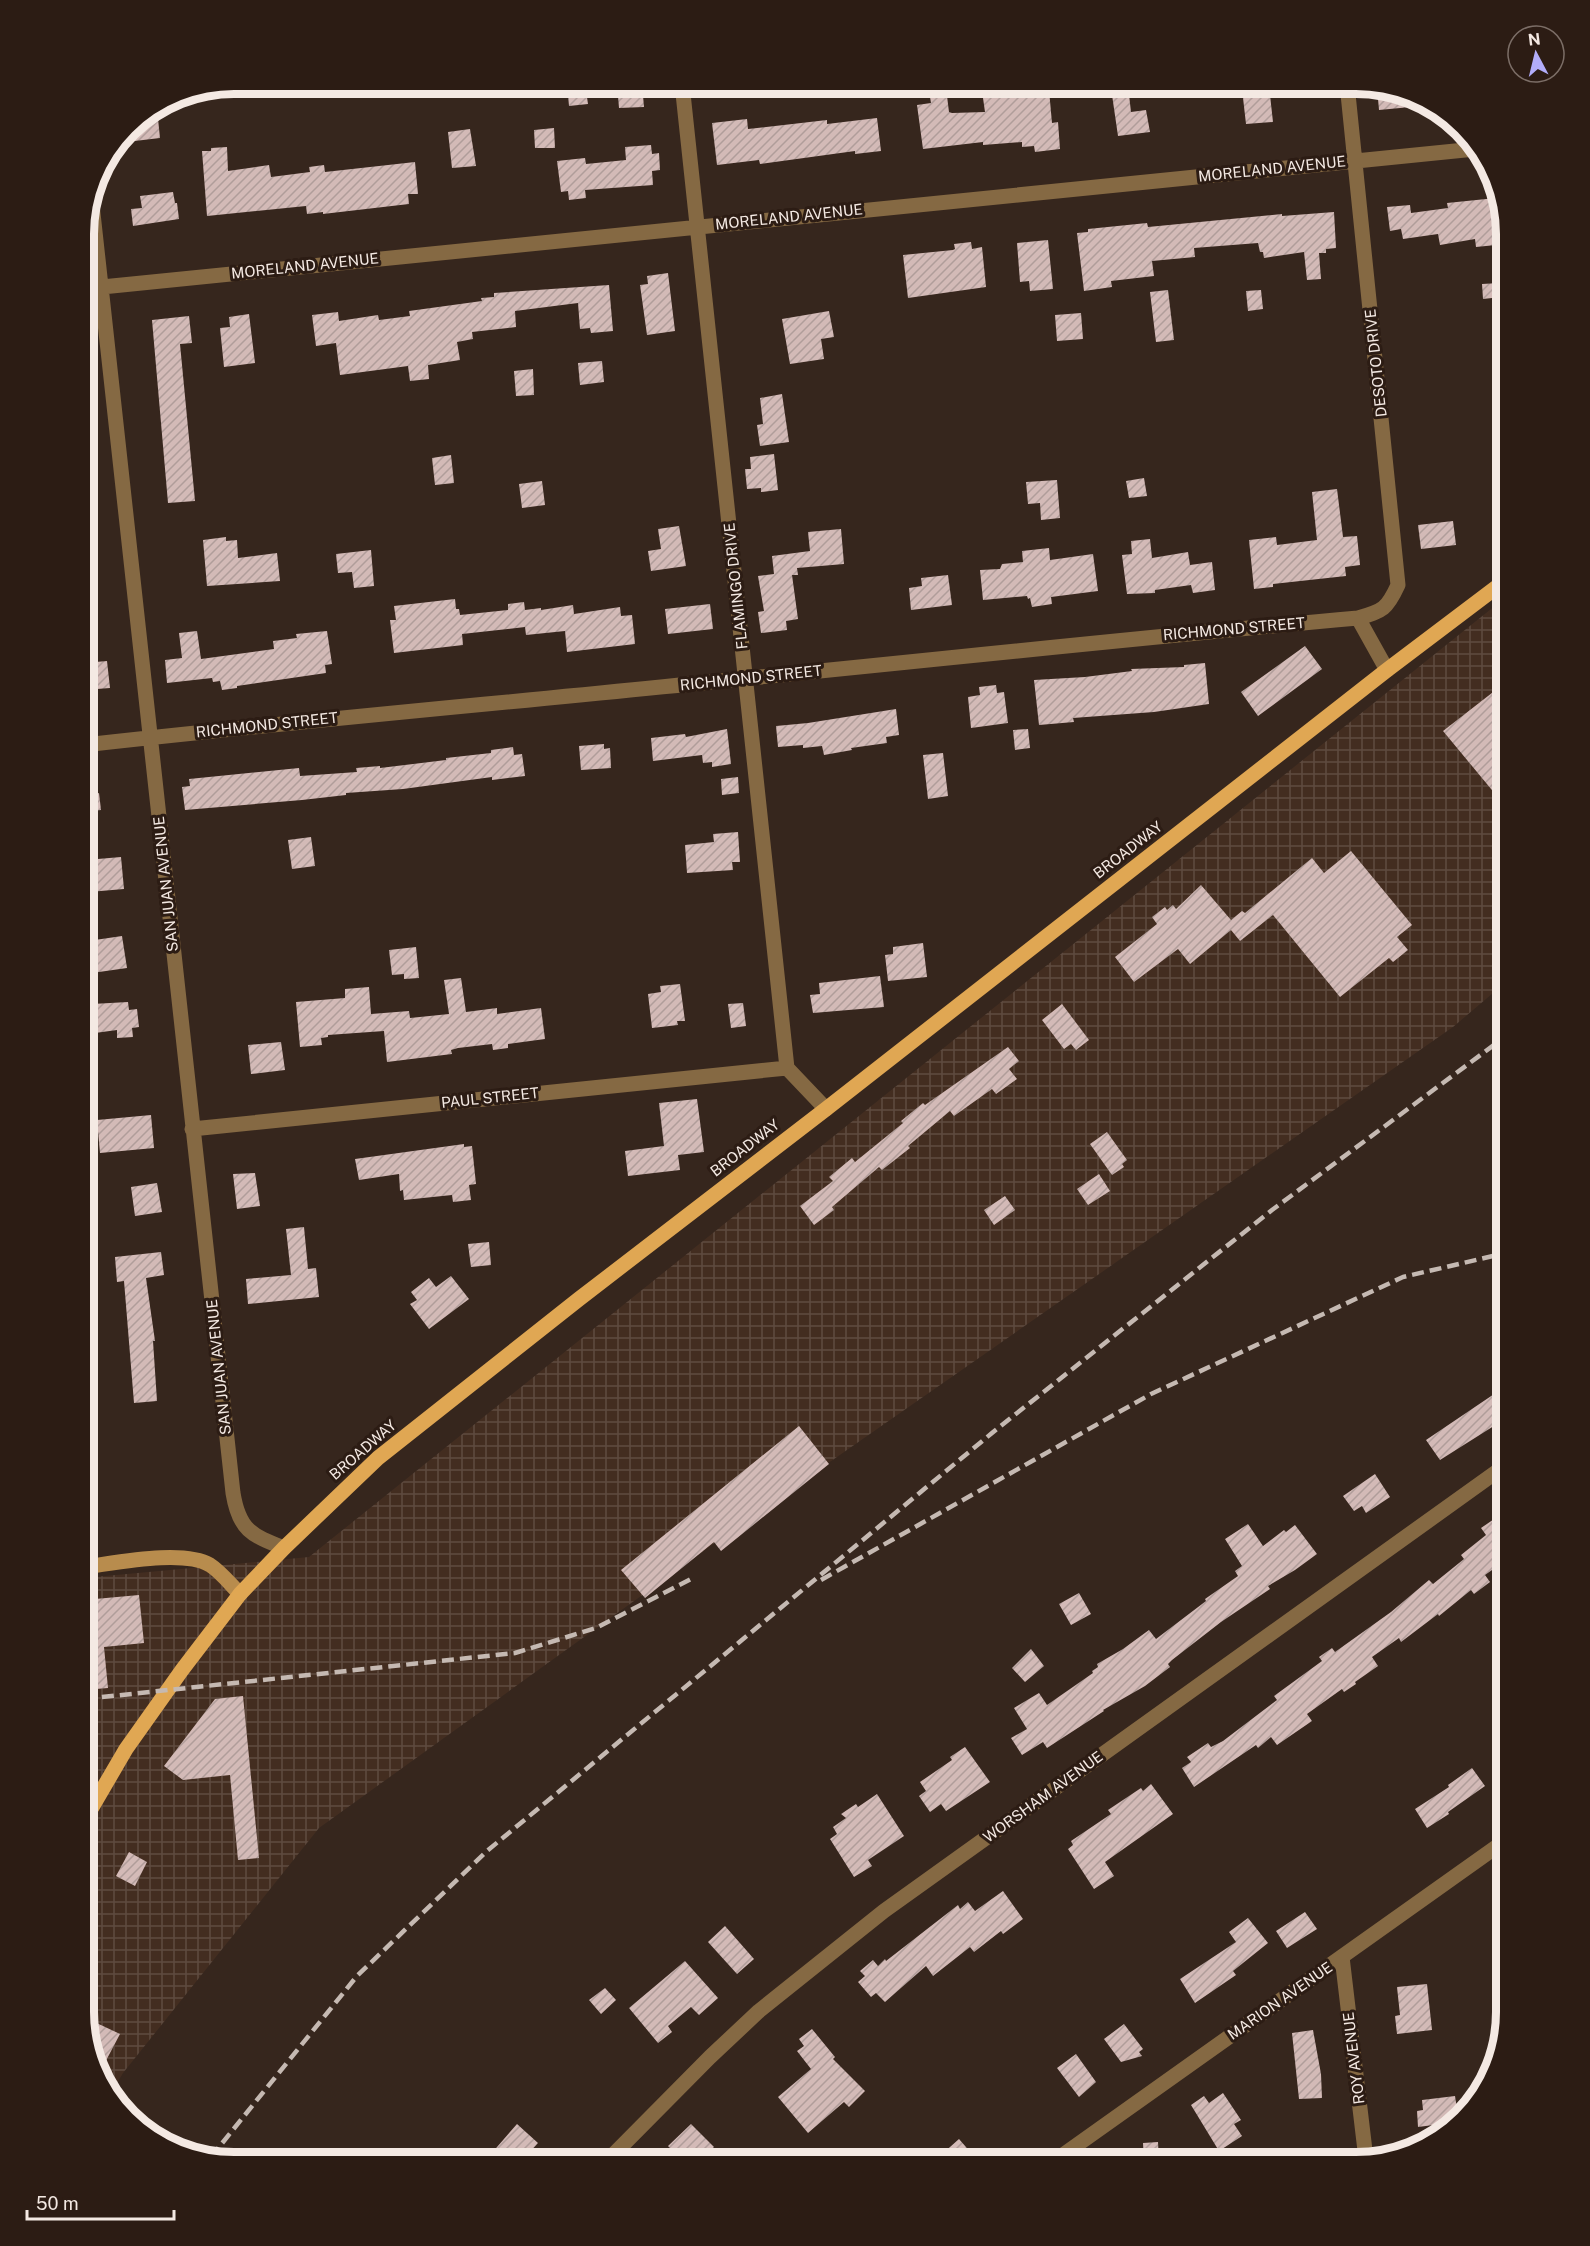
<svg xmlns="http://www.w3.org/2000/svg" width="1590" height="2246" viewBox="0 0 1590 2246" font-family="'Public Sans',sans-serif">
  <defs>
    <pattern id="industrial-grid" width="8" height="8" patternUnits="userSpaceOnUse" patternTransform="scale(1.5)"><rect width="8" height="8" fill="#432d20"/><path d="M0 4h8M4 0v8" fill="none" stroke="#5f4b40"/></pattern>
    <pattern id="building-hatch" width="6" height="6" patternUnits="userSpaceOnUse" patternTransform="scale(1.5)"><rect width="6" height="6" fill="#d3bab7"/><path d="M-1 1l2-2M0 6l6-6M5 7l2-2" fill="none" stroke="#b09d9a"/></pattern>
  </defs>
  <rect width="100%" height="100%" fill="#36261d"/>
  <path fill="url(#industrial-grid)" d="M1506,597V982L1453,1027L741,1524L319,1828L123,2073L111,2093L104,2087L84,2011V1578L309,1557Z"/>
  <path fill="url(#building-hatch)" d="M567,84H585L588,104L569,106Z
    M617,84H642L644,107L619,108Z
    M1128,86L1131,112L1146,110L1150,132L1118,136L1111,88Z
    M1269,86L1273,122L1246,124L1242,89Z
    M946,88L949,112L952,113L985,112L983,98L1049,90L1052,123L1058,122L1060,149L1035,152L1034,146L1022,147V142L983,145V142L923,149L917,105L931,103L929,91Z
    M1377,88L1431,104L1432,105L1379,110Z
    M157,109L160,138L118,143L128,128Z
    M877,118L881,151L855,154V151L760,164L759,160L717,165L712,123L747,119L748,129L827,120V124Z
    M554,128L555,148H535L534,130Z
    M470,129L476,166L452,168L448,132Z
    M651,145L652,154L659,153L660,170L652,171L653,185L585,190L586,198L569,200L568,191L561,192L557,161L585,158L586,164L626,160L625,147Z
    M227,147L228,171L269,165L271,177L310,172L309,167L324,165L325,172L415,162L418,194H408L409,204L323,214V212L307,214L306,206L207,216L202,151H211V148Z
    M173,192L175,203H177L179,219L133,226L131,209L142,208L140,196Z
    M1496,198L1506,234V244L1476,247L1475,239L1440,245L1438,234L1403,239L1401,229L1390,231L1387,207L1410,205L1411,213L1448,208L1447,203Z
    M1334,212L1336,248L1326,249V253H1319L1321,279L1307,280L1304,252L1264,258L1263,252H1260L1258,243L1194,248L1195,257L1152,261L1154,276L1111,281L1112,287L1084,291L1077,233L1088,232V229L1147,223L1148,227L1282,214V216Z
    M1048,240L1053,289L1030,291L1029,281L1020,282L1017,243Z
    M971,242L972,249L982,247L986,287L908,298L903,255L953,250L955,249L954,244Z
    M668,273L675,331L647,335L640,285L648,284L647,276Z
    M1499,283L1501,297L1483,299L1482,284Z
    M609,285L613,331L591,333L590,328L580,329L578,303L515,311L516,327L472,332L473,339L457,342L460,360L428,365L429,379L410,381L408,366L340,375L336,343L316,346L312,315L338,312L339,321L378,315L379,320L410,316L409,311L482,301L481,298L494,297V293Z
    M1168,290L1174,340L1156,342L1150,292Z
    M1261,290L1263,309L1248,311L1246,291Z
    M829,311L834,337L821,339L824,359L790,364L782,319Z
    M1081,313L1083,339L1057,341L1055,315Z
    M249,314L255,363L224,367L220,328L230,327L229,317Z
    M189,316L192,343L180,344L195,501L168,503L152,320Z
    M602,361L604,382L580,385L578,363Z
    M533,369L534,395L516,396L514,371Z
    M782,394L789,442L760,446L757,425L763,424L760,398Z
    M774,454L778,490L761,492V488L747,489L745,469H751L750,457Z
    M451,455L454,483L435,485L432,458Z
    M1144,478L1147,496L1129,498L1126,481Z
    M1057,480L1060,518L1041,520L1040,503L1028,504L1026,482Z
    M542,481L545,505L522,508L519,484Z
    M1337,489L1343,537L1357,536L1360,565L1345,567L1346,576L1273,584V587L1254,589L1249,540L1276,537L1277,545L1317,540L1312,492Z
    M1453,521L1456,545L1421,549L1418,525Z
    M679,526L686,566L651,571L648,551L661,549L658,529Z
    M841,529L844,564L797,568L798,575H792L798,619L786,621L787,630L761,633L758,612L764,611L758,576L774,574L772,556L810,551L808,532Z
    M226,537V541L237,540L238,558L277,553L280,581L207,586L203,540Z
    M1150,539L1152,558L1188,552L1190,565L1212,562L1215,590L1193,593L1191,585L1155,590V593L1127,594L1122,555L1132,554L1131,541Z
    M1049,548L1050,560L1093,554L1098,591L1051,597L1052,604L1032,607L1030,598L1028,599L1027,596L983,600L980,570L1000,569L1002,564L1023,562L1022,551Z
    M371,550L374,586L354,588L352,572L338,573L336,554Z
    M948,575L952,605L911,610L909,588L922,586L921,578Z
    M455,599L456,609H459L460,615L508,610V604L524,602L525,610L541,608V610L573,605L574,614L620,607L621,616L632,615L635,644L567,652L565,631L526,635L525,627L462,634L463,645L394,653L390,620H396L394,606Z
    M710,604L713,629L668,634L665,609Z
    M197,631L201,659L274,649L273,641L297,638L296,634L327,631L332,664L325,665L326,673L237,686V688L222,690L220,681L213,682L212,678L167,683L165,660L182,658L179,633Z
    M1305,646L1322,669L1258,716L1241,692Z
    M107,661L110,688L84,690V663Z
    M1205,663L1209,704L1154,712L1073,718L1074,722L1039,725L1034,680L1085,677L1132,671L1131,669L1184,667V665Z
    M1506,682V807L1443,731Z
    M996,685L997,693L1004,692L1008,723L971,728L968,697L980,695L979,687Z
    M896,709L899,735L886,737L887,743L851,748L852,750L824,755L822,746L803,748V745L778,747L776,726L808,723Z
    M727,729L731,764L712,767V762L703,763L702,755L653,761L651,738L685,734L686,737Z
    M1028,729L1030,748L1015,750L1013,730Z
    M604,744V749L610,748L611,768L581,770L579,746Z
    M513,747L514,755L522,754L525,776L492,780V777L403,789L346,793V795L302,800L185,810L182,787L190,786L189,779L299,768L300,776L357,772L356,768L380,766V768L446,760V758L491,753V750Z
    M943,753L948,796L928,799L923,755Z
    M738,777L739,793L722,795L721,779Z
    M99,793L101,810L84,812V795Z
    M738,832L740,862H732L733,870L687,873L685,845L714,842L713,834Z
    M311,837L315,866L292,869L288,840Z
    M1351,851L1412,925L1397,937L1408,950L1393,962L1389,958L1340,997L1273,915L1240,941L1231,930L1190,964L1178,949L1134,982L1115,957L1157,924L1152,917L1165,907L1167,910L1173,905L1176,909L1201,885L1231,920L1242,911L1245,913L1312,858L1324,873Z
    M121,857L124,889L89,892L86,860Z
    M122,936L127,968L92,973L88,941Z
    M923,943L927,977L888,981L885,955L893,954V947Z
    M416,947L419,978L404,979V974L392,975L389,950Z
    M880,976L884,1007L813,1013L810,995L820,994L819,983Z
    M461,978L466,1012L497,1008V1014L541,1008L545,1039L508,1044V1048L493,1050L492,1044L458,1048L451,1050L452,1054L387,1062L384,1031L328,1035V1037L321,1038L322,1045L300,1047L296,1002L345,998V989L369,987L371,1014L409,1011L410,1018L449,1014L444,980Z
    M680,984L685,1021H677L678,1025L652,1028L648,994L661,992L660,986Z
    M128,1002L129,1010L137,1009L139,1027L132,1028L133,1037L117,1038V1030L95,1033L92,1004Z
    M743,1003L746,1026L731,1028L728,1004Z
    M1062,1004L1089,1040L1076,1050L1071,1044L1064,1049L1042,1020Z
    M281,1042L285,1070L251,1074L248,1045Z
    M1008,1047L1019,1061L1009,1069L1017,1079L996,1094L992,1089L954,1116L950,1111L908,1146L910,1148L882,1170L879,1167L832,1207L834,1210L814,1225L800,1206L833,1181L829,1177L852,1158L855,1162L903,1123L901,1121L923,1103L925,1105Z
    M697,1099L704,1152L678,1155L680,1170L628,1176L625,1151L664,1146L659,1103Z
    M151,1115L154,1148L100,1153L97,1120Z
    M1107,1132L1127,1160L1122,1164L1124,1167L1112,1175L1090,1144Z
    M464,1144V1147L472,1146L476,1184L469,1185L471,1200L453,1202L452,1195L404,1200L403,1190L400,1191L399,1174L359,1180L355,1159Z
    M255,1173L260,1206L237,1209L233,1174Z
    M1099,1174L1110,1191L1088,1205L1077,1189Z
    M157,1183L162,1212L135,1216L131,1187Z
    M1005,1196L1015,1210L994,1225L984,1210Z
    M304,1227L308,1269L316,1268L319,1297L248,1304L246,1279L291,1275L286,1229Z
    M489,1242L491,1265L471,1267L468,1244Z
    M161,1252L164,1275L146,1278L155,1341H153L157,1401L134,1403L124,1281L117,1282L115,1257Z
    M451,1276L469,1299L429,1329L410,1304L417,1300L411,1292L429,1278L436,1287Z
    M1506,1386V1414L1496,1421L1497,1424L1440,1460L1426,1440Z
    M799,1426L829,1464L721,1551L714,1542L645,1598L621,1570Z
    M1375,1474L1390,1497L1366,1513L1362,1506L1354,1511L1343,1496Z
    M1500,1515L1506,1524V1560L1485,1575L1490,1582L1474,1594L1471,1590L1439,1616L1438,1614L1401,1642L1399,1638L1372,1657L1378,1666L1355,1682L1356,1684L1344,1692L1342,1689L1307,1714L1312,1721L1277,1745L1271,1737L1258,1748L1256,1745L1194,1787L1182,1768L1191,1762L1187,1757L1208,1743L1211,1747L1223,1741L1277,1700L1274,1696L1322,1661L1319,1657L1332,1648L1335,1652L1391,1612L1429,1580L1433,1584L1464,1559L1461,1555L1486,1535L1481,1528Z
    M1248,1524L1263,1546L1284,1530L1286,1532L1295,1525L1317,1554L1295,1570L1268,1586L1270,1589L1221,1622L1172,1660L1168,1664L1170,1667L1145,1686L1103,1710L1104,1711L1047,1748L1043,1742L1022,1755L1011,1738L1027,1729L1014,1708L1039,1693L1047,1705L1093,1673L1092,1671L1098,1667L1097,1664L1123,1649L1149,1630L1156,1639L1206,1601L1205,1599L1238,1576L1235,1571L1242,1566L1225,1539Z
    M1079,1593L1091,1614L1071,1625L1059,1604Z
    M139,1595L144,1643L104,1647L108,1688L84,1690V1600Z
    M1031,1649L1044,1666L1025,1682L1012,1668Z
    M243,1696L259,1858L238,1860L230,1775L183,1780L164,1766L215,1699Z
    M965,1747L990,1782L946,1811L941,1804L930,1812L919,1796L926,1791L920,1782L952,1760L950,1757Z
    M1472,1768L1485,1786L1448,1812L1449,1814L1427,1828L1415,1809L1449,1787L1448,1785Z
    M1151,1784L1173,1814L1105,1862L1114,1876L1094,1889L1068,1849L1073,1845L1071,1841L1111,1814L1108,1810L1141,1788L1143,1791Z
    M877,1794L904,1836L868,1860L872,1866L854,1877L830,1839L837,1834L833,1827L846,1818L841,1814L856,1804L858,1807Z
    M129,1852L147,1862L135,1886L116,1876Z
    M1003,1891L1023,1919L1003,1934L1001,1931L974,1952L970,1947L933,1976L926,1966L885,2002L876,1993L871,1997L858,1982L865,1976L860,1971L873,1960L878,1966L885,1959L886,1961L958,1905L960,1909L968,1902L975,1911Z
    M1305,1912L1317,1929L1287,1948L1276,1931Z
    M1248,1918L1268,1943L1233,1971L1236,1975L1195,2003L1180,1979L1236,1942L1229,1932Z
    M725,1926L754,1959L737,1974L708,1942Z
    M685,1961L718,1998L699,2015L691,2007L668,2026L672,2032L658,2043L629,2008Z
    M1427,1984L1432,2030L1397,2034L1395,2016L1400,2015L1397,1987Z
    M605,1988L616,2000L601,2014L589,2000Z
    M86,2018L120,2034L100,2072Z
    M1124,2024L1143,2049L1139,2052L1142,2056L1121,2062L1104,2039Z
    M812,2029L835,2057L833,2059L865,2091L849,2107L844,2102L808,2133L778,2097L811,2069L797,2051L804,2046L799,2039Z
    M1313,2030L1321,2074L1322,2098L1299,2099L1292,2033Z
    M1076,2054L1096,2082L1079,2097L1057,2068Z
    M1223,2093L1241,2120L1234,2124L1242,2136L1219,2151L1191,2105L1204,2096L1209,2103Z
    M1455,2096L1458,2115L1449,2123L1418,2127L1417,2111L1423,2110L1422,2100Z
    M517,2124L538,2143L521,2162H484Z
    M691,2124L714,2147L699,2162H683L668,2146Z
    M959,2139L979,2162H933Z
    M1158,2142L1159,2162H1144L1143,2143Z"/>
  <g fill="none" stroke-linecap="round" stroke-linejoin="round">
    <path stroke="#856943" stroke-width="15" d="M682,84L787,1068L826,1109
      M91,195L233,1493C239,1530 251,1535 284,1548
      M102,287L1475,149
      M1358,618L1387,670
      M84,745C306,720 528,701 750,678C952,658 1155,636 1358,618C1383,611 1387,609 1398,585L1347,84
      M192,1129L787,1068
      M1342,1957L1366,2159
      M606,2162L710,2057L759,2011L884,1911L1506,1465
      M1053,2162L1506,1840"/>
    <path stroke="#b88c4d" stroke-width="15" d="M84,1567C116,1563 183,1549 210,1565C221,1572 231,1585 240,1594"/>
    <path stroke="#e0a753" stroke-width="15" d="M84,1821L126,1749L182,1670L240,1594L284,1548L378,1458L579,1299L826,1109L1387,670L1506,580"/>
    <path stroke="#c5b9b2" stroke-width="4.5" stroke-dasharray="12 6" stroke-linecap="butt" d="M821,1580L1151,1394L1403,1277L1506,1253
      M84,1699L515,1653L596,1628L691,1579
      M211,2157L357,1976L487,1851L992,1433L1272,1210L1506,1036"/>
  </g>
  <g text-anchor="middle" stroke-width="6" stroke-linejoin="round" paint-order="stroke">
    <g font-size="15" fill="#f4e9e3" stroke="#2c1c14">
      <text transform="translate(1272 169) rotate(-6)" y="5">MORELAND AVENUE</text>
      <text transform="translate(789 217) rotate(-6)" y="5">MORELAND AVENUE</text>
      <text transform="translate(305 266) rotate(-6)" y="5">MORELAND AVENUE</text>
      <text transform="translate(1376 363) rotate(-96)" y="5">DESOTO DRIVE</text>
      <text transform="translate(736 586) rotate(-96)" y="5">FLAMINGO DRIVE</text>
      <text transform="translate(1234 629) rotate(-5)" y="5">RICHMOND STREET</text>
      <text transform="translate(751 678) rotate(-6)" y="5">RICHMOND STREET</text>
      <text transform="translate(267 725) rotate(-6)" y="5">RICHMOND STREET</text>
      <text transform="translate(1128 850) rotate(-38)" y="5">BROADWAY</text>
      <text transform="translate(166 884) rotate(-96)" y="5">SAN JUAN AVENUE</text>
      <text transform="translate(490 1098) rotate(-6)" y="5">PAUL STREET</text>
      <text transform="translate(745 1148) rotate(-38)" y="5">BROADWAY</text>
      <text transform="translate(219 1367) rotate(-96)" y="5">SAN JUAN AVENUE</text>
      <text transform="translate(363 1450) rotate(-41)" y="5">BROADWAY</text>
      <text transform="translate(1043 1797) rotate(-36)" y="5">WORSHAM AVENUE</text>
      <text transform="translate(1280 2001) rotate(-35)" y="5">MARION AVENUE</text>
      <text transform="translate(1354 2058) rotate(-97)" y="5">ROY AVENUE</text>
    </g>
  </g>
  <path d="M0 0H1590V2246H0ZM234 94H1356A140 140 0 0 1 1496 234V2012A140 140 0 0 1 1356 2152H234A140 140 0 0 1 94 2012V234A140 140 0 0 1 234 94Z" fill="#2c1c14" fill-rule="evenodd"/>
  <path fill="none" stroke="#f4e9e3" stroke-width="8" d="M234 94H1356A140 140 0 0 1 1496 234V2012A140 140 0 0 1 1356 2152H234A140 140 0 0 1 94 2012V234A140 140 0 0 1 234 94Z"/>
  <g transform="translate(1536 54) rotate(353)"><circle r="28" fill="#2c1c14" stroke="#7c6e67" stroke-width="1.5"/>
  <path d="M0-4.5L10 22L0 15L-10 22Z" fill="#b2adfa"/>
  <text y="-9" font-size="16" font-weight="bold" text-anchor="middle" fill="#f4e9e3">N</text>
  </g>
  <path d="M27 2210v9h147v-9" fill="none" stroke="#f4e9e3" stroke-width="3"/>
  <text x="36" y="2210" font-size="18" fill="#f4e9e3" stroke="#2c1c14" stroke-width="4.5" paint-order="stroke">50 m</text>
</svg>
